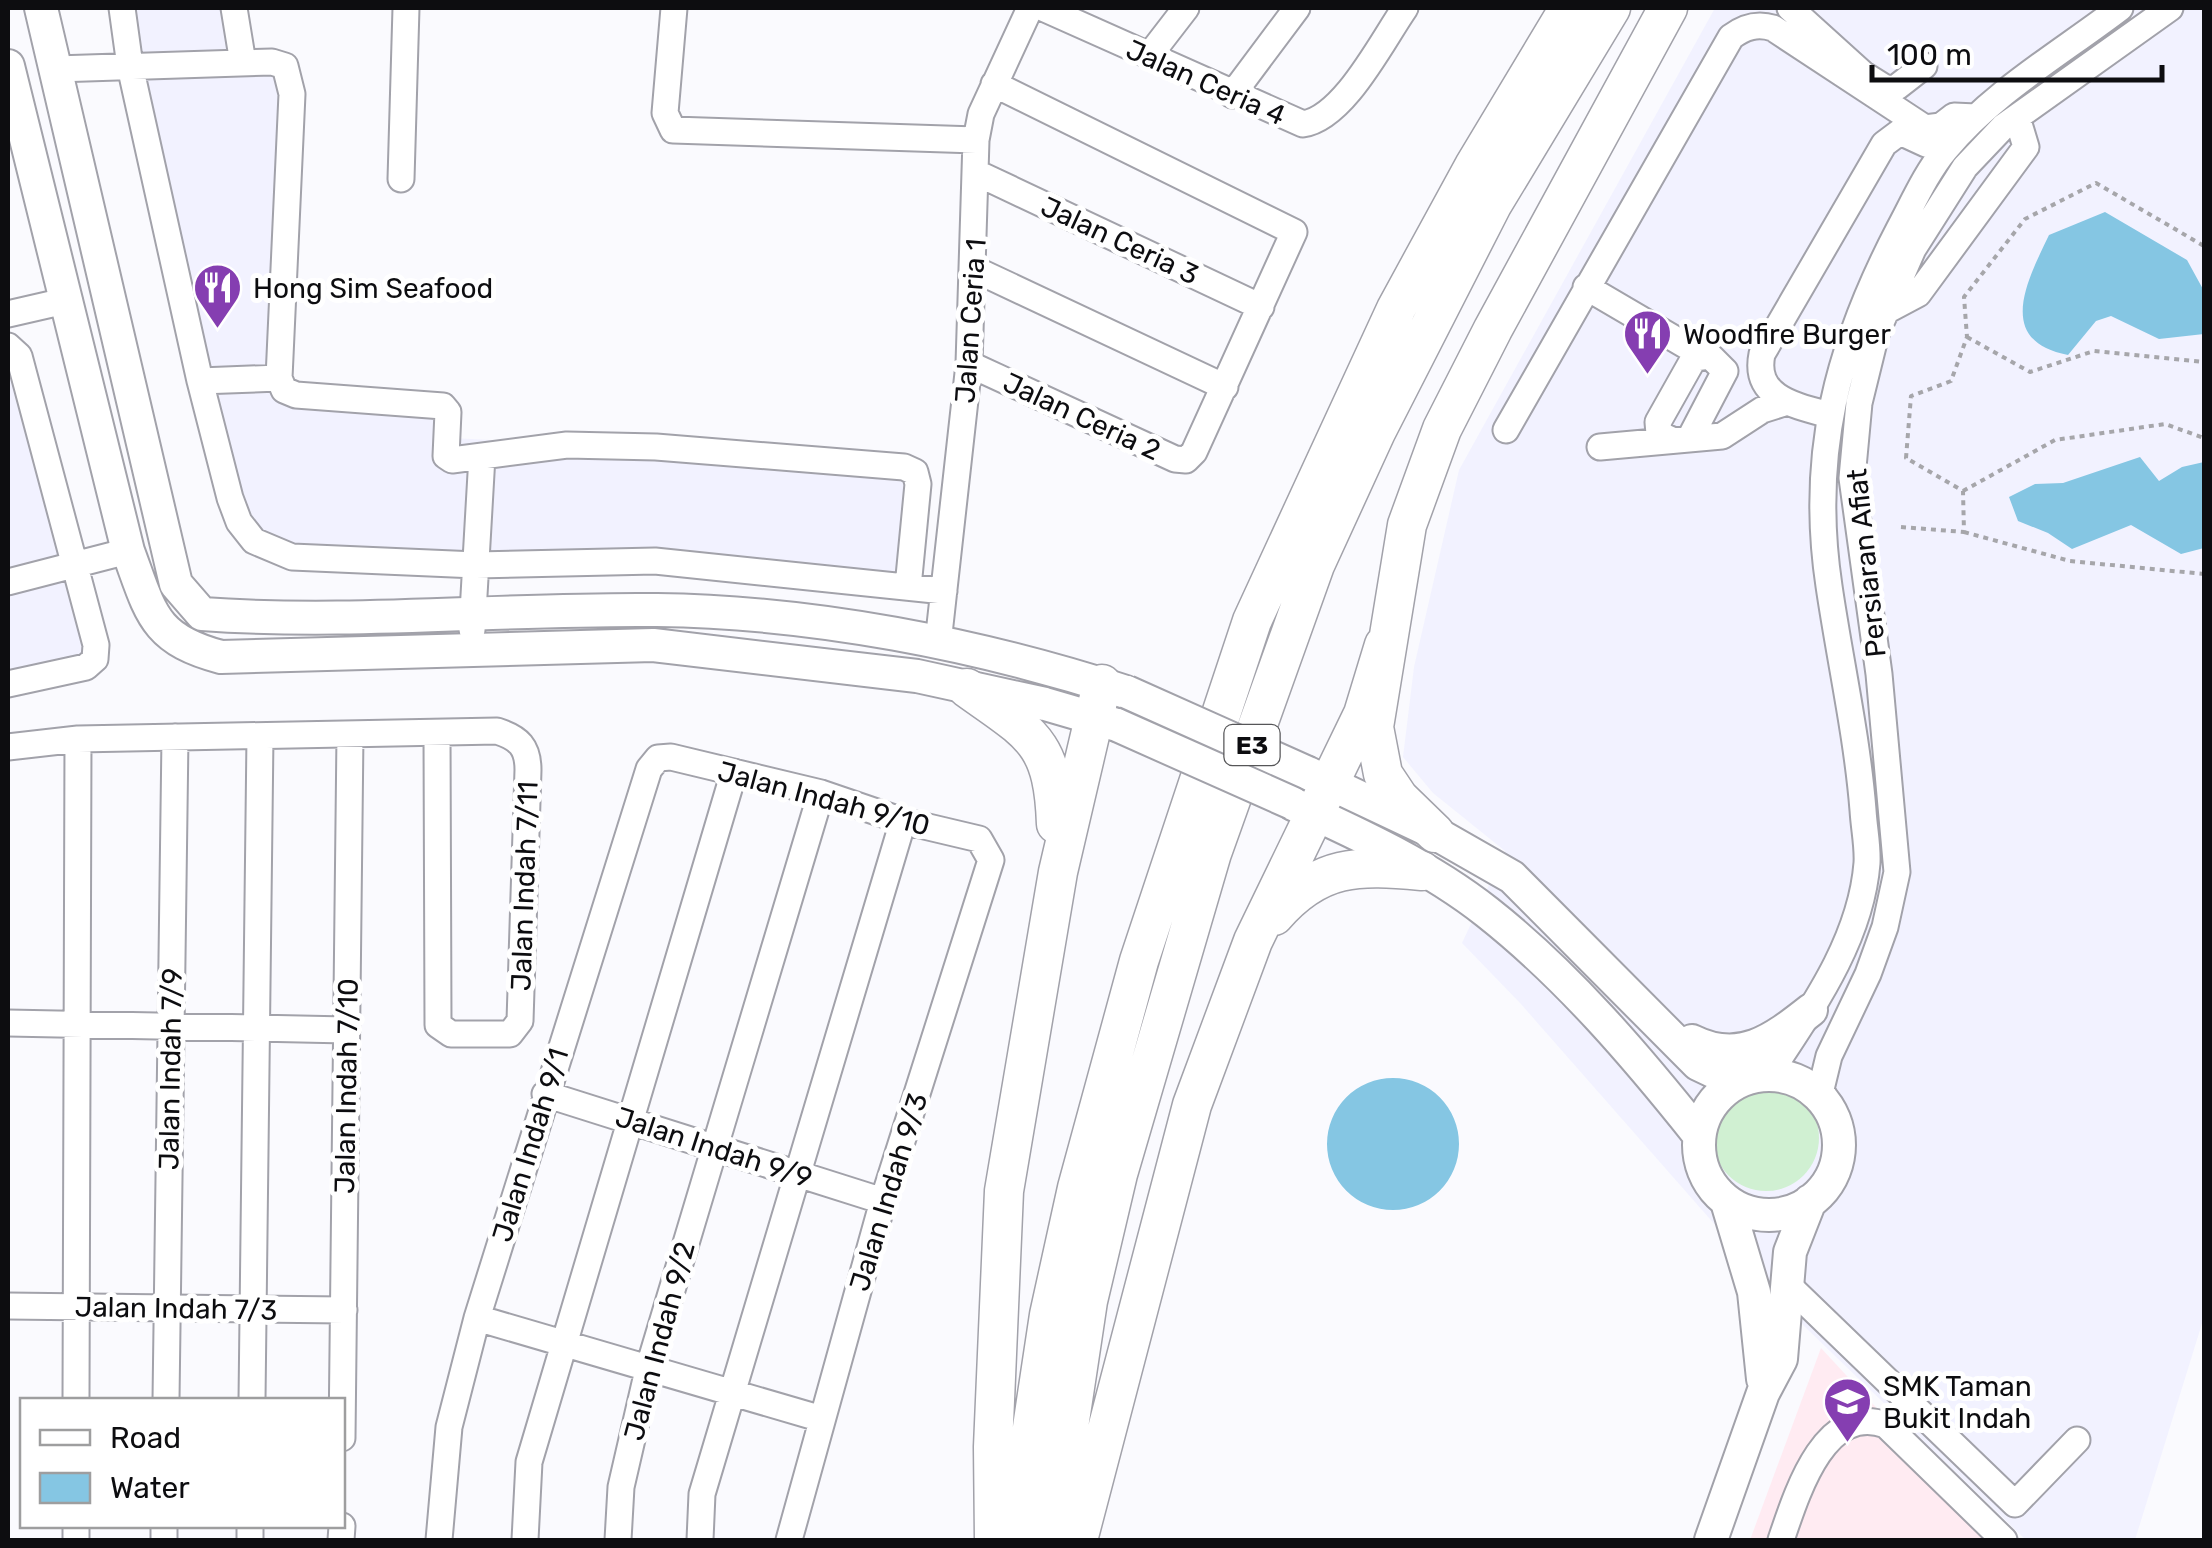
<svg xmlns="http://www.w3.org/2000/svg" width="2212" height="1548" viewBox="0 0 2212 1548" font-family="Rubik,sans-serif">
  <rect width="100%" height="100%" fill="#fafafe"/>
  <path fill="#f2f2ff" d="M114,8H239L247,54L296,67L288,385L444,401L452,438L904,462L912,594L656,568L251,547Z
    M1715,8H2204V1317L2135,1540H2026L1804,1326L1520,1003L1462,943L1505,851L1433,793L1403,757L1414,667L1459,470Z
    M8,340L102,660L8,693Z"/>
  <path fill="#ffebf2" d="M1821,1348L1999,1540H1750Z"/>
  <path fill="#d0f0d2" d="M1713 1138a53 53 0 1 1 106 0a53 53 0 1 1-106 0Z"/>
  <path fill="#85c6e3" d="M2105,212L2187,260L2204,291V334L2159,339L2111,316L2096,321L2068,355C1995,341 2027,281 2049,235Z
    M2140,457L2159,481L2182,467L2204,462V548L2181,554L2131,525L2072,549L2048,533L2018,521L2009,497L2035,484L2063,483Z
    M1327 1144a66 66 0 1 1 132 0a66 66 0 1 1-132 0Z"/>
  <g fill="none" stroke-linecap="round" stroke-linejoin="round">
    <defs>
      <path id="minor" d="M122,8L130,66L200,381L230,498L239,522L254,541L292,557L476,565L655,561L944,591
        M234,8L243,63
        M674,8L665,113L673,130L976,140
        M1043,8L1303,124C1344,118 1382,41 1405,8
        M1790,8L1863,74L1887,89L1897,87L1924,66
        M1149,56L1186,8
        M56,69L272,62L285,66L292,94L279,378L284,390L296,395L443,406L448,412L446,456L452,460L567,445L656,447L904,467L915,472L918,484L908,587
        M1232,95L1297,8
        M979,174L1261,307
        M401,179L406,8
        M974,269L1225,387
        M1586,287L1702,355
        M1886,311L1918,294L2026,147L2017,117
        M8,314L69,300
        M8,346L19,356L96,645L95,659L86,667L8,684
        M969,364L1175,459L1186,460L1194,452L1294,232L994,84
        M200,381L279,378
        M1830,415C1796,406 1753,398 1762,354L1884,144L1900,132L1926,144
        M1506,430L1731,37C1744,27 1757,23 1773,28L1925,128L1941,126L1954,116L1976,117
        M1690,438L1725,371
        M1672,440L1659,434L1658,422L1694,358L1710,356L1725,371
        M1600,447L1722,436L1762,410L1784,403
        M8,582L128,551
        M472,630L482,456
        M938,643L969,364L976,140L981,114L1030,8
        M8,747L78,739L497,731C519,738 528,747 528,770L520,1021L510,1034H451L438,1025L437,733
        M8,1023L347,1030
        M1769,1074C1810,1011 1861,941 1867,863C1868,846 1864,828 1863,810C1857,735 1840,661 1829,586C1809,453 1838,346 1899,229C1913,203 1926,173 1945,150C1993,92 2061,53 2120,8
        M545,1094L883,1201
        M1829,1108L1821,1089L1829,1056L1868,974L1885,927L1897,872L1879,674L1852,478L1859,403L1876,334L1913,249L1965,167L2003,127L2170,8
        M1790,1287L2015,1504L2077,1440
        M8,1306L344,1310
        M477,1318L822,1419
        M76,1400L78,739
        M166,1400L175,737
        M252,1400L260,736
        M342,1438L350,734
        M76,1540V1526
        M164,1540V1526
        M250,1540V1526
        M341,1540L342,1526
        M439,1540L449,1427L477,1318L649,769L658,758L671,757L821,793L903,821L979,839L991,860L883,1201L789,1540
        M525,1540L529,1462L734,772
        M618,1540L621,1487L648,1370L821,793
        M700,1540L702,1494L903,821
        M1781,1540C1796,1496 1824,1402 1886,1425L2004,1540"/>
      <path id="major" d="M41,8L176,584L202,614C353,625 506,608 657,610C814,612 978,644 1126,692
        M8,66L128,551C151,613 153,639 221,657L653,645L917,676L1045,704L1117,725
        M1308,773L1435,833L1512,877L1698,1064L1719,1074L1748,1077
        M1293,804C1359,834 1430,867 1487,912C1567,975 1636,1056 1699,1135
        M1692,1041C1740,1065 1773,1040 1811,1010
        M1699 1145a70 70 0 1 1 140 0a70 70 0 1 1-140 0Z
        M1727,1202L1754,1292L1763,1379
        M1711,1540L1763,1393L1781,1359L1790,1252L1810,1201"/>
      <path id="highway" d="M967,688C1031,734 1053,740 1056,824
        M1435,833L1399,798L1383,774L1374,727L1407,525L1442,429L1493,329L1668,8
        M1274,916C1319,864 1358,865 1422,871
        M994,1540L993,1447L1004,1191L1058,872L1102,684
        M1015,1540L1049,1315L1077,1188L1139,961L1252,621L1396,309L1474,166L1569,8
        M1052,1540L1088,1301L1118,1174L1212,853L1315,565L1376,432L1492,205L1611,8
        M1078,1540L1192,1105L1253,941L1363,714L1384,645"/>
    </defs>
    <use href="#minor" stroke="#a2a2aa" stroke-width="29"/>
    <use href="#major" stroke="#a2a2aa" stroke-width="36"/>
    <use href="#highway" stroke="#a2a2aa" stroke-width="41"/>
    <path stroke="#a6a6aa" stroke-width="4" stroke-dasharray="5 5" stroke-linecap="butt" d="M1967,337L2030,372L2094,351L2204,362
      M1963,491L2055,440L2165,424L2204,438
      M1901,527L1964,532L1963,491L1906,458L1911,396L1951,381L1967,337L1964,297L2025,219L2096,183L2204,246
      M1964,532L2070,561L2204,574"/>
    <use href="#minor" stroke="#fff" stroke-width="25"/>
    <use href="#major" stroke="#fff" stroke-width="32"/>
    <use href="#highway" stroke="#fff" stroke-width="38"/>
    <defs>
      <path id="major-bridge" d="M1127,692L1308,773
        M1117,725L1292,803"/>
    </defs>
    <use href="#major-bridge" stroke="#a2a2aa" stroke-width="36" stroke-linecap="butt"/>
    <use href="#major-bridge" stroke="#fff" stroke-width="32"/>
  </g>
  <defs>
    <symbol id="restaurant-pin" viewBox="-11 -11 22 30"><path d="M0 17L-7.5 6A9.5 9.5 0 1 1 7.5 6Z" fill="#853eb1" stroke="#fff"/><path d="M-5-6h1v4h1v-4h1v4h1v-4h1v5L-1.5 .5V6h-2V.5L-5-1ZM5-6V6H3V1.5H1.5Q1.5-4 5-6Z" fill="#fff"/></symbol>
    <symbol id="school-pin" viewBox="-11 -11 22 30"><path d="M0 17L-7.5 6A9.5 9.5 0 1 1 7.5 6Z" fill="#853eb1" stroke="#fff"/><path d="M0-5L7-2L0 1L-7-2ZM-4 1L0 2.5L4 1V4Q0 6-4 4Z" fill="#fff"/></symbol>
  </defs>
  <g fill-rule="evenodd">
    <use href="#restaurant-pin" x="190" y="260" width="55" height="75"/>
    <use href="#restaurant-pin" x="1620" y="306" width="55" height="75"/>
    <use href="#school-pin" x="1820" y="1374" width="55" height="75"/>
  </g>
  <g text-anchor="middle" stroke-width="10" stroke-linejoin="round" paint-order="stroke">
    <rect fill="#fff" stroke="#565658" stroke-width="2.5" x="1224.5" y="725" width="55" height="40" rx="8"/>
    <g font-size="25" font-weight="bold" fill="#0d0d10">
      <text x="1252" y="754">E3</text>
    </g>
    <g font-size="28" fill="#0d0d10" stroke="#fff">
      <text transform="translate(1206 82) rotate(24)" y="10">Jalan Ceria 4</text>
      <text transform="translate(1120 240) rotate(25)" y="10">Jalan Ceria 3</text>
      <text transform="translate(970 321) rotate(-86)" y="10">Jalan Ceria 1</text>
      <text transform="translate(1082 416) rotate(25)" y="10">Jalan Ceria 2</text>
      <text transform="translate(1866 563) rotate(-96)" y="10">Persiaran Afiat</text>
      <text transform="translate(824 798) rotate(15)" y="10">Jalan Indah 9/10</text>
      <text transform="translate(524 886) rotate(-88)" y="10">Jalan Indah 7/11</text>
      <text transform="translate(170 1069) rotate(-89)" y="10">Jalan Indah 7/9</text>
      <text transform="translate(346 1086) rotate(-89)" y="10">Jalan Indah 7/10</text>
      <text transform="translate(530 1145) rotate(-73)" y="10">Jalan Indah 9/1</text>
      <text transform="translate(714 1147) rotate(18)" y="10">Jalan Indah 9/9</text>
      <text transform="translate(888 1192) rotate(-73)" y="10">Jalan Indah 9/3</text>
      <text transform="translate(176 1308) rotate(1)" y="10">Jalan Indah 7/3</text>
      <text transform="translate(659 1341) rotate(-75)" y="10">Jalan Indah 9/2</text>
    </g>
    <g font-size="28" fill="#0d0d10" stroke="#fff" text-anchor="start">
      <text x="253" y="298">Hong Sim Seafood</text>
      <text x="1683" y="344">Woodfire Burger</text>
      <text x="1883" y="1396">SMK Taman<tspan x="1883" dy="32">Bukit Indah</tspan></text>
    </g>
  </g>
  <rect width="2212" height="1548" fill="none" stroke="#0d0d10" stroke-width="20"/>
  <rect x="20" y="1398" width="325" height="130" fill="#ffffff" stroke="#9e9e9f" stroke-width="2.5"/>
  <rect x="40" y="1430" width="50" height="15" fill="#ffffff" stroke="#9e9e9f" stroke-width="2.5"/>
  <text x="110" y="1448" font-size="30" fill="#0d0d10">Road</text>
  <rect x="40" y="1473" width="50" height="30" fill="#85c6e3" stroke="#9e9e9f" stroke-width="2.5"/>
  <text x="110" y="1498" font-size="30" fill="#0d0d10">Water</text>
  <path d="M1872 65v15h290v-15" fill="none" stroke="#0d0d10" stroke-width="5"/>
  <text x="1887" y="65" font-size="30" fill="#0d0d10" stroke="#ffffff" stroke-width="8" paint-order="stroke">100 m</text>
</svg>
